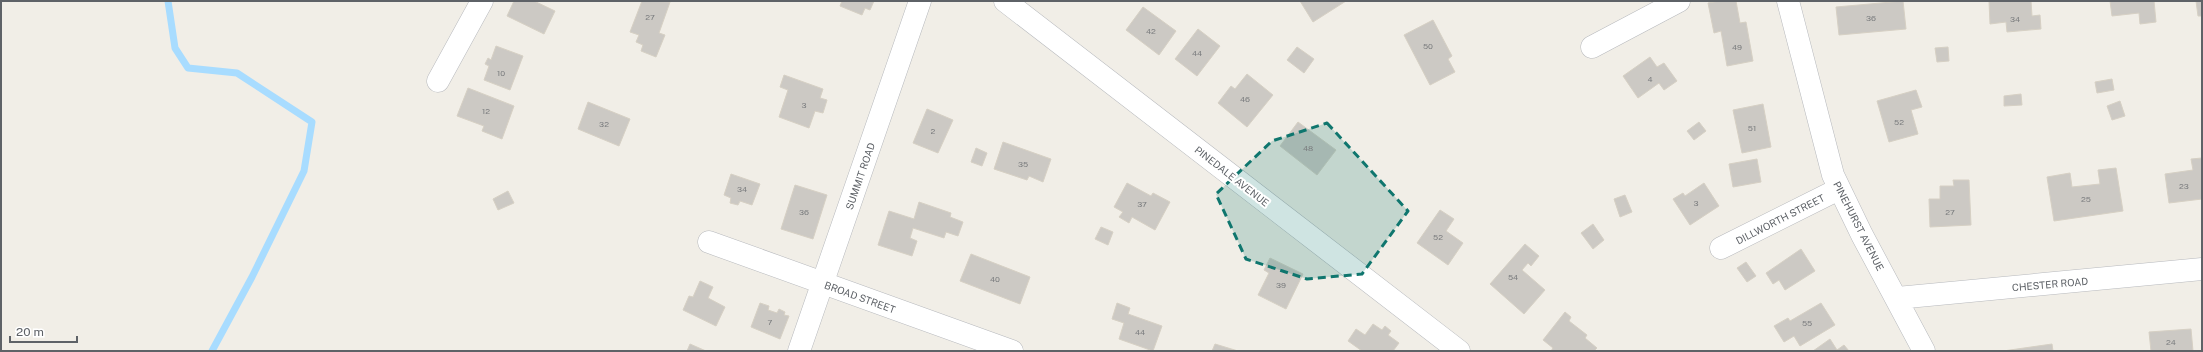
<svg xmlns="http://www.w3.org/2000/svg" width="2203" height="352" viewBox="0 0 2203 352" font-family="'Public Sans',sans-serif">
  <rect width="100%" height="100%" fill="#f1eee7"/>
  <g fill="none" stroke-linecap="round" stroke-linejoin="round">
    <path stroke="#a8dcff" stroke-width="7" d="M168,1L175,48L188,68L237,73L312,122L304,171L252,277L212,351"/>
  </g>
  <path fill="#ccc9c4" stroke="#d6d0c4" d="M514,1H534L555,11L544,34L507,16Z
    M642,1L670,2L659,33L665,35L656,57L641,51L643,45L636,42L639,35L630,32Z
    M842,1H874L870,10L865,8L862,15L840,6Z
    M1300,1H1346L1313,22Z
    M1720,1H1736L1740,23L1746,22L1753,61L1727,66L1721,31L1714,33L1708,3Z
    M1903,1L1906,29L1839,35L1836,7Z
    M1989,1H2031L2032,16L2040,15L2041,29L2007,32L2006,22L1990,24Z
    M2110,1H2154L2156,22L2140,24L2139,13L2112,16Z
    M2196,1H2202V16H2198Z
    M1143,7L1176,31L1159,55L1126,30Z
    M1433,20L1452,56L1448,59L1455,72L1430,85L1404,35Z
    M1198,29L1220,46L1197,76L1175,59Z
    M496,46L523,56L510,90L484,80L489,66L485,64L488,58L491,60Z
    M1297,47L1314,59L1304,73L1287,60Z
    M1948,47L1949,61L1937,62L1935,48Z
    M1650,57L1657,67L1664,63L1677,81L1664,90L1659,83L1638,98L1623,76Z
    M1247,74L1273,95L1247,127L1218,103L1231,86L1235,89Z
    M784,75L823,89L820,98L827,100L823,113L815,111L809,128L779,117L788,90L780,87Z
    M2112,79L2114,90L2097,93L2095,82Z
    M468,88L514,106L502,139L482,131L484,126L457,116Z
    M1916,90L1922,107L1911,110L1918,134L1889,142L1877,101Z
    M2021,94L2022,105L2004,106V96Z
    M2120,101L2125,116L2112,120L2107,106Z
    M588,102L630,119L619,146L578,129Z
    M1763,104L1771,147L1742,153L1733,110Z
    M927,109L953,120L938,153L913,143Z
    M1298,122L1336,150L1317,175L1280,146Z
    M1699,122L1706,131L1694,140L1687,131Z
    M1003,142L1051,159L1043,182L1029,176L1027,180L994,169Z
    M976,148L987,153L982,166L971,162Z
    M2202,158V199L2169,203L2165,174L2193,170L2191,159Z
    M1757,159L1761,182L1733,187L1729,164Z
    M2116,168L2123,211L2054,221L2047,177L2070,173L2072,187L2100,184L2098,170Z
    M731,174L760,184L752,205L740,201L738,205L730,203L731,198L724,195Z
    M1953,180H1969L1971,225L1930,227L1929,199H1940V186H1954Z
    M1127,183L1151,196L1153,193L1170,202L1155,230L1132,217L1129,223L1119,217L1123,212L1114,207Z
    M1704,183L1719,206L1690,225L1673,199L1683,193L1685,196Z
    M795,185L827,195L813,239L781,229Z
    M508,191L514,203L498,210L493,199Z
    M1625,195L1632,212L1620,217L1614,199Z
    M919,202L951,213L950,217L963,222L958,236L946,232L944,238L913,228L910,238L917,241L912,256L878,245L889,211L914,219Z
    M1440,210L1454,219L1446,231L1463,243L1448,265L1417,243Z
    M1593,224L1604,240L1593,249L1581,233Z
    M1101,227L1113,232L1108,245L1095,239Z
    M1525,244L1539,256L1531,266L1528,263L1522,270L1545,290L1524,314L1490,284Z
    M1801,249L1815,271L1785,290L1779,280L1773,284L1766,273Z
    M971,254L1030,277L1020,304L960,281Z
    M1270,258L1303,274L1286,309L1258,295L1269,273L1264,270Z
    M1746,262L1756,276L1747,282L1737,268Z
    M700,281L713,287L708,298L725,307L716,326L683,310L689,296L693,297Z
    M760,303L769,306L768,310L777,313L779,309L785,312L784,315L789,316L780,339L751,327Z
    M1117,303L1130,308L1128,314L1162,326L1153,351L1119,339L1124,323L1112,319Z
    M1821,303L1835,325L1800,346L1794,336L1784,342L1774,326L1788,318L1790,321Z
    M1565,312L1571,317L1569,321L1587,335L1585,338L1597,348L1594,351H1551L1553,348L1543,340Z
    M1373,324L1382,330L1385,326L1391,331L1388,335L1399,343L1393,351H1362L1348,341L1356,329L1365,335Z
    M2191,329L2193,351H2151L2149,332Z
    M1830,339L1837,350L1844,345L1849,351H1813Z
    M690,344L706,351H687Z
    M1215,344L1238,351H1212Z
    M2052,344L2053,351H2003Z"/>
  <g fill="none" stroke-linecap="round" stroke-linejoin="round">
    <defs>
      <path id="street" d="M1005,1L1459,351
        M1788,1L1833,175L1862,235L1924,351
        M1592,47L1679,1
        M438,81L482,1
        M709,242L1012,351
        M1721,248L1839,189
        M1897,298L2202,269
        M799,351L920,1"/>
    </defs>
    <use href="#street" stroke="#b7b9bd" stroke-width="23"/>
    <use href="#street" stroke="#fff" stroke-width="22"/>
  </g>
  <path fill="#0f766e" fill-opacity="0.2" stroke="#0f766e" stroke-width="3" stroke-dasharray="8 5" stroke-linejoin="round" d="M1327,123L1408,211L1362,274L1307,279L1246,259L1216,194L1272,141Z"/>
  <g text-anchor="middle" stroke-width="4" stroke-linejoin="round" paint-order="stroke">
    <g font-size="8" fill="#7a7c7e">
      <text x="650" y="20">27</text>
      <text x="1871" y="21">36</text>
      <text x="2015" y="22">34</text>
      <text x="1151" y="34">42</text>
      <text x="1428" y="49">50</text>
      <text x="1737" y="50">49</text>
      <text x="1197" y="56">44</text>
      <text x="501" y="76">10</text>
      <text x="1650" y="82">4</text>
      <text x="1245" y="102">46</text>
      <text x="804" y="108">3</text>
      <text x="486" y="114">12</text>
      <text x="1899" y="125">52</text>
      <text x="604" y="127">32</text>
      <text x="1752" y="131">51</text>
      <text x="933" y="134">2</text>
      <text x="1308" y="151">48</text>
      <text x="1023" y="167">35</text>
      <text x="2184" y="189">23</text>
      <text x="742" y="192">34</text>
      <text x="2086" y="202">25</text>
      <text x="1696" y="206">3</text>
      <text x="1142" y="207">37</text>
      <text x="804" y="215">36</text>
      <text x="1950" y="215">27</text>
      <text x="1438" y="240">52</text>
      <text x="1513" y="280">54</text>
      <text x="995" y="282">40</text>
      <text x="1281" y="288">39</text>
      <text x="770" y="325">7</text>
      <text x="1807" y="326">55</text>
      <text x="1140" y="335">44</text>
      <text x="2171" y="345">24</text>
    </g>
    <g font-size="10" fill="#5e6267" stroke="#fff">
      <text transform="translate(860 176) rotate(-71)" y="4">SUMMIT ROAD</text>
      <text transform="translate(1232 176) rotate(38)" y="4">PINEDALE AVENUE</text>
      <text transform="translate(1780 219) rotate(-27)" y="4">DILLWORTH STREET</text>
      <text transform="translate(1859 226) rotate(63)" y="4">PINEHURST AVENUE</text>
      <text transform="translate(2050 284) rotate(-5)" y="4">CHESTER ROAD</text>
      <text transform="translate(860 297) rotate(20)" y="4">BROAD STREET</text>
    </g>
  </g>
  <rect width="2203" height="352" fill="none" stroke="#5e6267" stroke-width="4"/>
  <path d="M10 336v6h67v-6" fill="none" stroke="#5e6267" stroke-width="2"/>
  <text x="16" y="336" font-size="12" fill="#5e6267" stroke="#ffffff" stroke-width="3" paint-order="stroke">20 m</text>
</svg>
